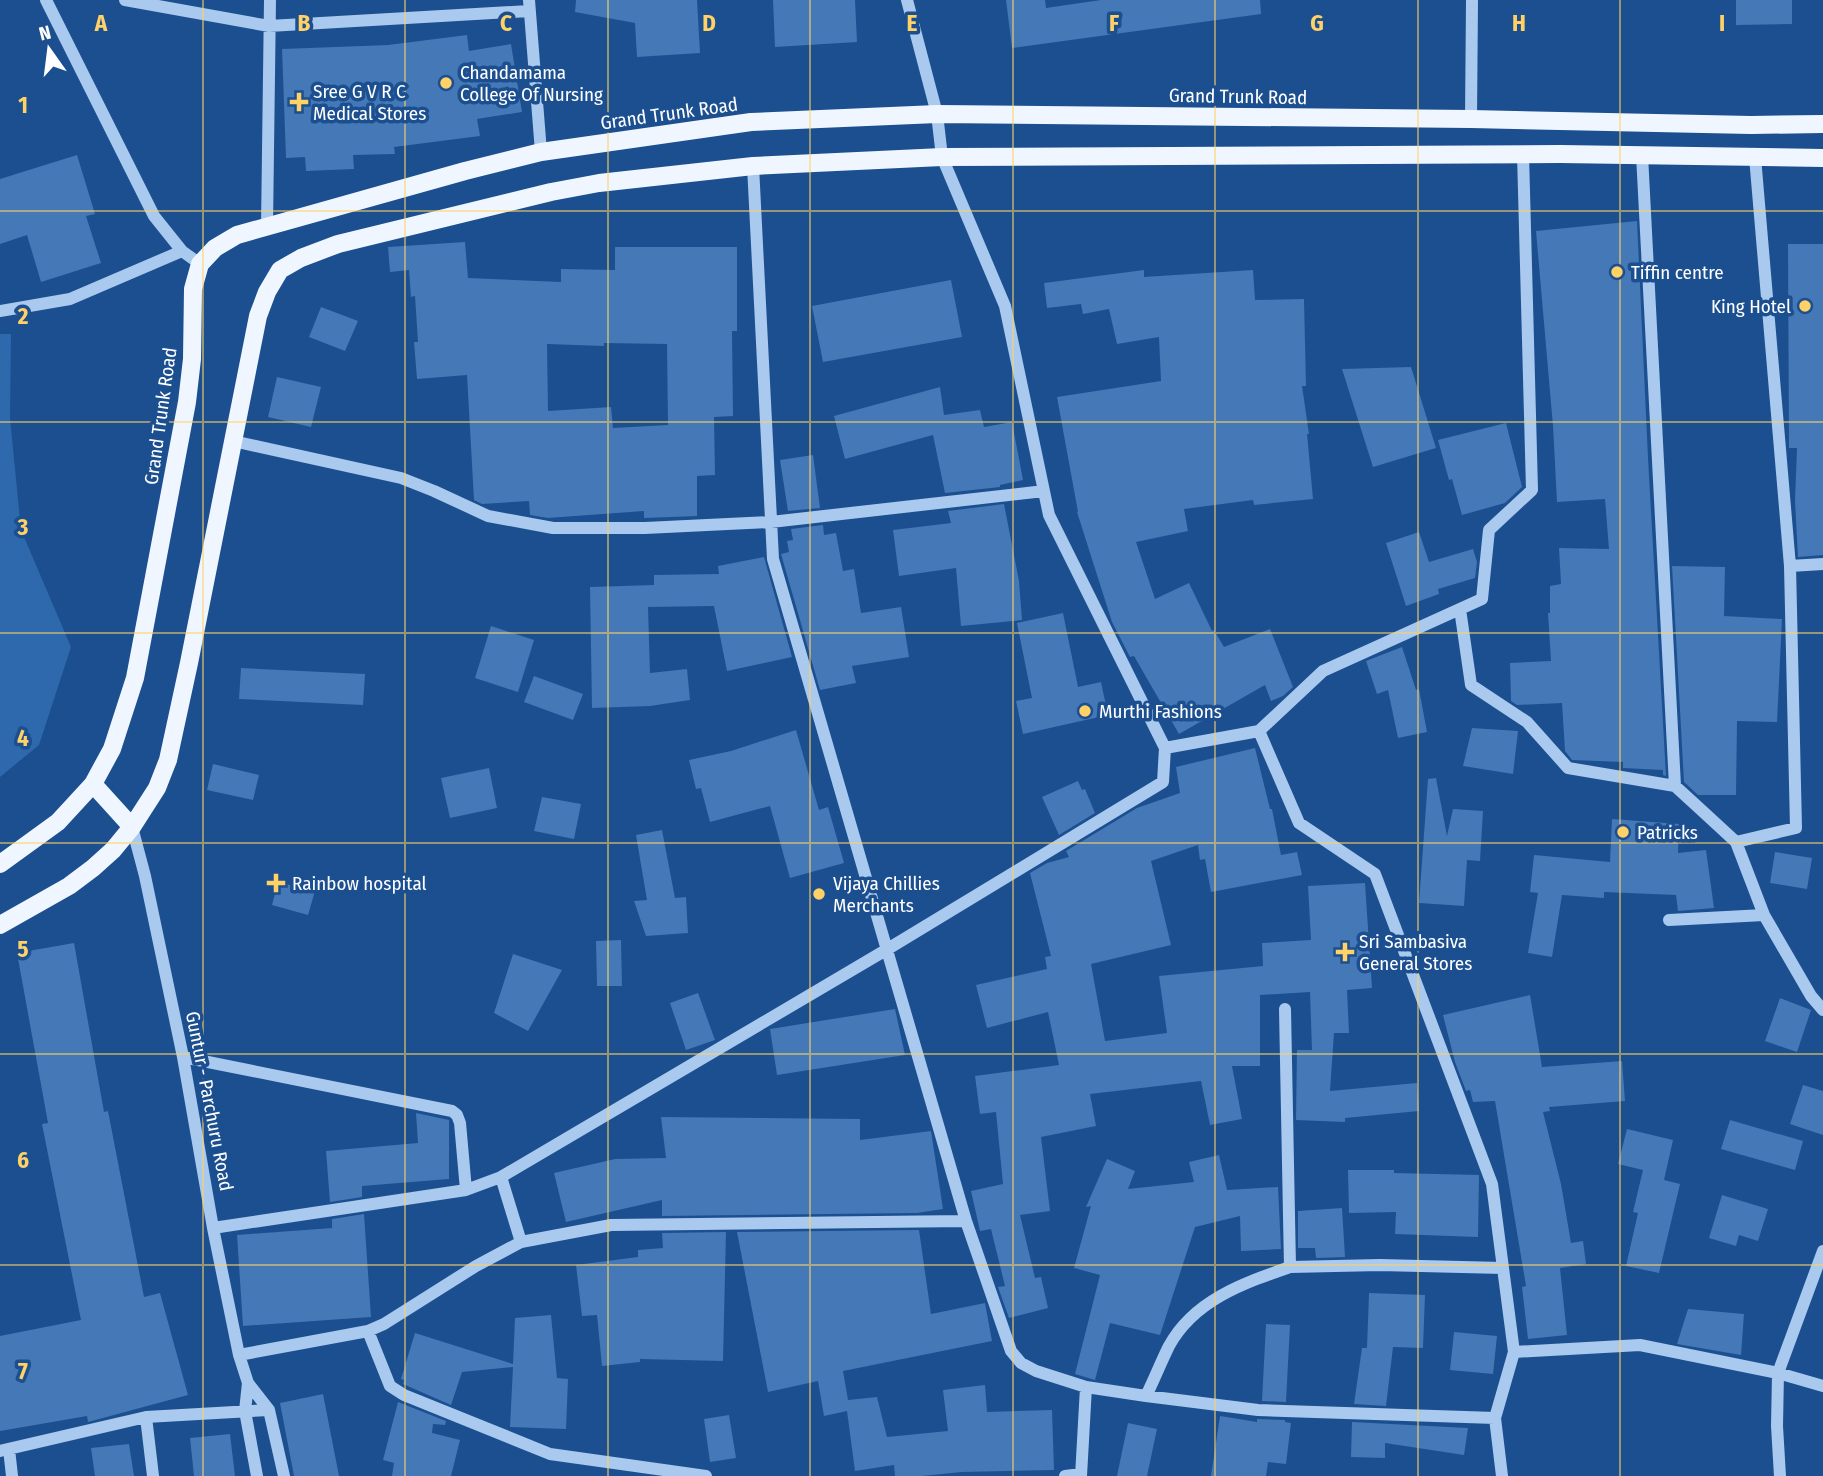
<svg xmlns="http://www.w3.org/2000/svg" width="1823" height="1476" viewBox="0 0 1823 1476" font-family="'Fira Sans Condensed',sans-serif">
  <rect width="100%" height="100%" fill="#1b4f8f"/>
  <path fill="#2e69ad" d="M0,334H11L10,418L21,530L71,647L39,745L0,777Z"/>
  <path fill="#4478b7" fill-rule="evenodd" d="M576,0H697L700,53L637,57L635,23L575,12Z
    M773,0H855L857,42L775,47Z
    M1006,0H1045L1046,8L1101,0H1260L1261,14L1012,48Z
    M1736,0H1792V24L1736,25Z
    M467,35L469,51L511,44L522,112L477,119L480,136L394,147L395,154L353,155L354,169L306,171L305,157L286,158L282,49L388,45Z
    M77,155L95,214L86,216L101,263L41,282L27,235L0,244V179Z
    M1637,221L1648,458L1666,776L1663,775V770L1623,768V762L1572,760L1565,751L1562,703L1517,705L1511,701L1510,663L1551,661L1548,613H1550V586L1561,584L1559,548L1609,549L1605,499L1557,502L1553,426L1536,231Z
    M465,242L468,278L561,282V269L615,270V247H737V331H732L733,416L714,417L715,475L697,476V516L644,518V511L548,518L530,515L529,501L482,504L474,500L467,375L417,379L414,342H418L415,296L411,297L409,270L390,272L388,247ZM604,343L667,344L668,425L613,428L611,407L548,411L547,344L604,346Z
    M1788,244H1823V555L1798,557L1795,501L1797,448H1789Z
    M1144,270V277L1253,270L1255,300L1304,299L1306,386H1302L1309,434H1307L1313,499L1254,505L1253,500L1184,509L1188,531L1136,542L1155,599L1189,583L1212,631L1214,630L1224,647L1270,629L1293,687L1283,696L1271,701L1265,685L1179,734L1134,656L1130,657L1112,622L1077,512H1078L1057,397L1161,381L1159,337L1117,344L1109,309L1083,314L1081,304L1047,308L1044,283Z
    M951,280L962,337L823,362L812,306Z
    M321,307L358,321L345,351L309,337Z
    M1411,367L1436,448L1373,467L1342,369Z
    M277,377L321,387L311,427L268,417Z
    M940,387L944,415L980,410L984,427L1012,422L1023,480L1000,485V487L945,493L933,435L845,459L834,416Z
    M1506,423L1522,487L1505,503L1462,515L1452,479L1449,480L1438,440Z
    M813,455L820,508L788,511L780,460Z
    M1004,504L1019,581L1022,620L961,626L956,568L899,576L893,530L951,523L948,511Z
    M823,525L824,535L836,533L843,571L854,569L861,613L901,607L909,657L852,666L856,683L820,690L781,554L789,552L787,541L793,540L791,529Z
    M1419,532L1429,562L1473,549L1477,562L1475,578L1438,589L1439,594L1406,606L1386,543Z
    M764,557L792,657L727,671L714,606L648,607L650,673L687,669L690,700L650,706L592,708L590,587L654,585V575L719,574L718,566Z
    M1672,566L1725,567L1724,616L1782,619L1777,722L1737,721L1736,795H1698L1684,782Z
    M1063,613L1078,687L1101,682L1108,715L1023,734L1016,701L1032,698L1017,623Z
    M491,626L534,640L518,692L475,678Z
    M1402,647L1416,690L1419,689L1427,732L1398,738L1388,690L1377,694L1366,661Z
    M241,668L365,674L363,705L239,699Z
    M534,676L583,694L573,720L524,702Z
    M1472,728L1518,731L1513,774L1463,766Z
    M796,730L819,810L828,807L844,863L790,878L770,806L710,822L701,788L696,789L689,760L731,751Z
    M1255,748L1270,809H1272L1281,855L1297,852L1302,875L1211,892L1205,859L1200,860L1198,845L1151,861L1171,945L1091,964L1105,1041L1167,1033L1159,976L1263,966L1262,943L1311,940L1308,886L1365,883L1372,988L1347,990L1349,1033H1334L1330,1091L1417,1083L1419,1111L1345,1118V1122L1296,1120L1297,1050H1312L1310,992L1260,995V1066H1232L1242,1119L1210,1125L1201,1081L1090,1094L1096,1126L1041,1137L1050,1211L1020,1215L1035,1278L1041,1277L1048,1308L1009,1318L998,1287L1005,1286L991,1229L980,1231L971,1191L1003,1184L996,1112L980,1114L975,1076L1059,1065L1048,1012L987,1028L976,985L1047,969L1045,957L1051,956L1030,873L1047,863L1069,857L1066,851L1137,808L1180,793L1176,767Z
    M213,764L259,775L253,800L207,790Z
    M489,768L497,808L450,818L441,778Z
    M1436,778L1447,836L1453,809L1483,811L1480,861L1467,860L1464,906L1419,903L1428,779Z
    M1078,781L1082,790L1085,789L1095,813L1059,835L1042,797Z
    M542,797L581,804L574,839L534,831Z
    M1612,819L1679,824L1678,853L1706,850L1714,908L1678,911L1676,895L1604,892V898L1562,895L1552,957L1528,953L1538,893L1530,892L1534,855L1610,862Z
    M662,830L675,898L686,897L688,933L646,936L634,901L647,900L636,835Z
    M1775,852L1812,858L1807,889L1770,883Z
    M278,882L315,891L308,915L272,905Z
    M621,940L622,986H597L596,941Z
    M74,943L104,1112L108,1111L144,1297L160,1293L188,1395L88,1422L87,1416L0,1431V1336L81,1320L42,1124L48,1123L17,953Z
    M513,954L562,970L528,1031L494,1013Z
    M698,993L715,1040L686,1050L670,1003Z
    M1530,995L1542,1067L1622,1061L1625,1101L1549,1107L1550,1111L1543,1112L1561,1184L1571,1243L1583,1241L1586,1264L1560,1268L1567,1335L1528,1339L1522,1287L1526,1286L1495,1101L1473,1102L1470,1090L1466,1091L1455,1062L1443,1015Z
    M1780,998L1811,1010L1797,1052L1765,1041Z
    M895,1009L905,1055L777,1075L770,1029Z
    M1803,1085L1823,1091V1135L1790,1124Z
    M416,1113L449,1120V1179L362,1186V1197L330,1202L326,1151L418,1143Z
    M661,1117L860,1119V1140L931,1131L943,1209L917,1213L662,1216V1200L566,1222L554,1173L615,1159L666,1158Z
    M1730,1120L1803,1141L1795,1170L1721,1149Z
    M1627,1129L1673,1140L1664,1180L1680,1184L1659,1273L1626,1266L1638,1213L1633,1212L1643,1170L1618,1164Z
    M1219,1155L1227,1190L1278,1187L1281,1249L1241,1251L1240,1216L1195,1227L1160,1335L1110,1323L1095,1380L1075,1374L1100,1275L1074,1268L1091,1206L1086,1207L1107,1159L1135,1171L1128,1189L1194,1182L1189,1162Z
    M1348,1170H1394V1173L1479,1175L1478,1237L1395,1234L1396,1212L1349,1213Z
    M1722,1195L1768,1209L1758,1241L1739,1235L1736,1246L1709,1238Z
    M1342,1208L1345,1257L1316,1258L1315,1248H1298V1211Z
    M364,1214L371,1317L243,1326L237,1235L332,1228V1219Z
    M919,1230L931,1314L985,1303L992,1341L843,1371L848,1400L877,1397L887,1437L948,1431L943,1390L985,1385L987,1412L1052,1410L1054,1470L962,1472L922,1476H895L894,1465L855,1471L847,1411L824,1416L818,1381L768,1392L737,1232Z
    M726,1232L723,1361L640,1359V1362L602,1366L597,1315L582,1316L576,1265L638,1257V1250L663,1248L662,1233Z
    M1369,1293L1425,1295L1423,1348L1393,1347L1386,1406L1354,1404L1362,1348H1367Z
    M1688,1309L1744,1314L1741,1355L1677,1344Z
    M551,1315L557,1378L568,1379L566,1429L510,1427L513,1367L462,1372L451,1405L403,1384L404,1380L401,1379L415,1333L513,1364L515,1318Z
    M1266,1324L1290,1325L1286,1402L1262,1401Z
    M1454,1332L1497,1336L1493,1374L1450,1370Z
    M323,1394L339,1476H294L280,1403Z
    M398,1402L446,1421L445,1425L433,1424L432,1433L460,1440L451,1476H392L394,1463L383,1460Z
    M729,1415L736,1458L710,1462L704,1419Z
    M1220,1416L1257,1422V1419L1285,1420V1422L1291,1423L1286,1464L1268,1462L1266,1476H1211Z
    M1352,1422L1468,1428L1464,1455L1385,1443V1458L1351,1457Z
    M1128,1423L1157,1429L1147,1476H1117Z
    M230,1434L235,1476H194L190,1438Z
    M129,1444L134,1476H95L91,1448Z"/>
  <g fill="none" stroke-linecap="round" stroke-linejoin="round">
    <path stroke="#a9c9ee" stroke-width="12" d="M46,0L154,216L182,251L200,264
      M125,0L269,26L529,11
      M529,0L541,152
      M1471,119L1472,0
      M1642,155L1675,786
      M753,166L773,559L966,1221L1011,1351L1021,1363L1036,1371L1086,1387L1146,1396L1258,1410L1495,1418
      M267,226L270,0
      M0,311L70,299L182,251
      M233,441L401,478L434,491L488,516L553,528H645L771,522L1044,491
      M1790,566L1823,564
      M1460,609L1471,685L1527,722L1568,768L1675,786L1698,807L1736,842L1764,915L1811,996L1823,1010
      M1259,731L1299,823L1375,874L1492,1184L1514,1352L1495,1418L1502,1476
      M1165,748L1259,731L1323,671L1482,599L1489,530L1532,490L1523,154
      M132,827L145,876L183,1057L213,1228L239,1355L248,1383L269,1410L284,1476
      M1736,842L1796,828L1790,566L1755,157
      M1669,920L1764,915
      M183,1057L452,1111L457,1115L460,1123L466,1190
      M501,1177L521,1242L611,1225L966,1221
      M213,1228L466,1190L501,1177L886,950L1163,782L1165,748L1049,515L1005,306L942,157L937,114L907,0
      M1290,1267L1380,1265L1503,1268
      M368,1331L390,1386L404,1395L550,1454L706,1476
      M1514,1352L1640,1345L1778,1373L1823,1386
      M239,1355L368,1331L384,1324L476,1266L521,1242
      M248,1383L245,1411L257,1476
      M1146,1396C1154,1380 1161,1362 1169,1346C1194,1300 1244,1283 1290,1267L1285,1009
      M146,1417L153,1476
      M9,1449L12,1476
      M0,1451L146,1417L269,1410
      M1065,1476L1081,1474
      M1081,1476L1086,1387
      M1780,1476L1777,1426L1778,1373L1823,1251"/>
    <path stroke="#f0f6ff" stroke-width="18" d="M93,784L132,827
      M0,864L58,822L93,784L112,749L135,678L187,402L192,359L193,289L200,264L215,248L237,235L465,171L541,152L751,122L937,114L1471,119L1751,125L1823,124
      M0,925L69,886L93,868L113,850L132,827L157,788L168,760L189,663L258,316L267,292L280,270L301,258L338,244L551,192L599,183L753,166L942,157L1560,154L1823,158"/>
  </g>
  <path fill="none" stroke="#ffd166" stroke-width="2" stroke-opacity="0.55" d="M203,0V1476M405,0V1476M608,0V1476M810,0V1476M1013,0V1476M1215,0V1476M1418,0V1476M1620,0V1476M0,211H1823M0,422H1823M0,633H1823M0,843H1823M0,1054H1823M0,1265H1823"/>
  <g fill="#ffd166" stroke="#1b4f8f" stroke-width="2.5">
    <circle cx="446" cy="83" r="7"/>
    <path d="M295.5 91.5h7v7h7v7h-7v7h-7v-7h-7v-7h7z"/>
    <circle cx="1617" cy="272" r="7"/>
    <circle cx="1805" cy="306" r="7"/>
    <circle cx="1085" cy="711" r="7"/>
    <circle cx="1623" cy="832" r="7"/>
    <path d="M272.5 872.5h7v7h7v7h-7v7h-7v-7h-7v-7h7z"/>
    <circle cx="819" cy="894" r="7"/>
    <path d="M1341.5 941.5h7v7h7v7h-7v7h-7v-7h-7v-7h7z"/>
  </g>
  <g text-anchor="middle" stroke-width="7" stroke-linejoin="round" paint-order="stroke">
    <g font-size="19" fill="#fff" stroke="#1b4f8f" text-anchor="start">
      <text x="460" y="79">Chandamama<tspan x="460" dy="22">College Of Nursing</tspan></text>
      <text x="313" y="98">Sree G V R C<tspan x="313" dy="22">Medical Stores</tspan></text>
      <text x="1631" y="279">Tiffin centre</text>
      <text x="1791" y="313" text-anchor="end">King Hotel</text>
      <text x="1099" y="718">Murthi Fashions</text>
      <text x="1637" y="839">Patricks</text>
      <text x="292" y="890">Rainbow hospital</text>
      <text x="833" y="890">Vijaya Chillies<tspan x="833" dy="22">Merchants</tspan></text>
      <text x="1359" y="948">Sri Sambasiva<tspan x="1359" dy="22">General Stores</tspan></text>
    </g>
    <g font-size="19" fill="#fff" stroke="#1b4f8f">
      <text transform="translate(1238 96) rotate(1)" y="7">Grand Trunk Road</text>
      <text transform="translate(669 113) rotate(-8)" y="7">Grand Trunk Road</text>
      <text transform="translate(160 416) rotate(-82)" y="7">Grand Trunk Road</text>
      <text transform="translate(210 1101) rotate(79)" y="7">Guntur - Parchuru Road</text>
    </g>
  </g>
  <g font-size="23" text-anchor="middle" font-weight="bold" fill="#ffd166" stroke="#1b4f8f" stroke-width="7" stroke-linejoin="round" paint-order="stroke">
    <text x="101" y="31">A</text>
    <text x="304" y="31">B</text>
    <text x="506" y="31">C</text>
    <text x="709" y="31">D</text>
    <text x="912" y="31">E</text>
    <text x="1114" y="31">F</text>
    <text x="1317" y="31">G</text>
    <text x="1519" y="31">H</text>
    <text x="1722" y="31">I</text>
    <text x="23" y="113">1</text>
    <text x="23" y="324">2</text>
    <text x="23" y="535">3</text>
    <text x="23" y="746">4</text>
    <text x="23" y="957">5</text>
    <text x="23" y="1168">6</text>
    <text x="23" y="1379">7</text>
  </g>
  <g transform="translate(49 49) rotate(346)" stroke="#1b4f8f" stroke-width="5" paint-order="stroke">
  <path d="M0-5L12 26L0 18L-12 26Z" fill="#ffffff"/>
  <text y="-10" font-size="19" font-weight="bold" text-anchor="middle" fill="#ffffff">N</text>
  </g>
</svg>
